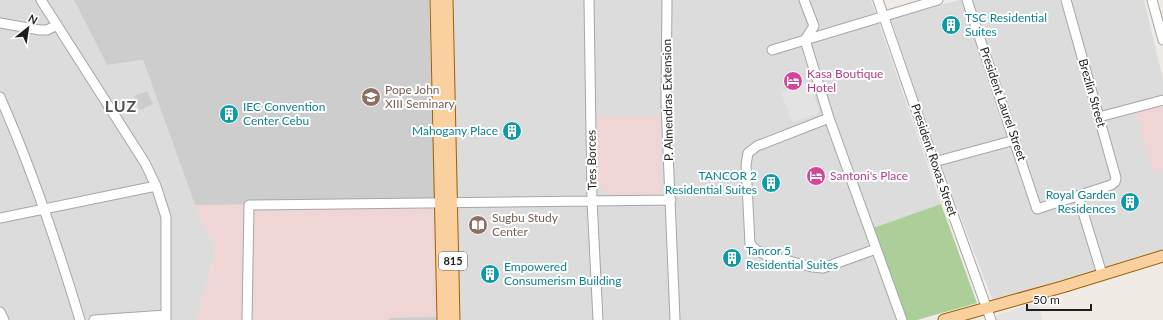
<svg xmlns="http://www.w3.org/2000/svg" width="1163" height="320" viewBox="0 0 1163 320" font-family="Lato,sans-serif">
  <rect width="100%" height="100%" fill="#f0ece5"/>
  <path fill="#dddcdc" d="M0,0H74L107,65L143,60L195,205L216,249L197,320H0Z
    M453,0H871L941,204L873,228L906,320H460Z
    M959,0H1144L1163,79V249L993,301L937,156L891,19Z"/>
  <path fill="#f0d5d5" d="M1163,104V170L1153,173L1136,112Z
    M596,116H660L661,194H607L596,184Z
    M435,203L438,320H197L216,249L195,205Z"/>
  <path fill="#cdcdcd" d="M74,0H429L435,203L195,205L143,60L107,65Z
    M147,91L153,104L140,110L134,96Z
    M438,317V320H389V318Z"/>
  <path fill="#accf9a" d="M941,204L977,303L917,320H906L873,228Z"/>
  <path fill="#e3e3e3" d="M809,82L819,110L817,114L792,122L781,92Z
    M1037,302L1043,320H996L995,316Z"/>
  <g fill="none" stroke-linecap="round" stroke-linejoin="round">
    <defs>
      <path id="minor" d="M41,0L145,163L156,186L166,217V320
        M589,0L592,200L598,320
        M667,0L666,102L675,320
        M804,0L814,26L805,40L829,118L902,320
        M878,0L934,162L991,320
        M967,0L1037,209L1111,185L1115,182L1116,178L1066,0
        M1152,0L1163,40
        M0,23L40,30H47L57,25
        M772,50L938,0
        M0,97C32,169 57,244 80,320
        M1099,117L1163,100
        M829,118L757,146L748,153L746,165L750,244L756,250L766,255L812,267L823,268L876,249
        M934,162L1015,140
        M1078,196L1102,274
        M0,218L156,186
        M0,312L4,320
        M94,320L166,315
        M247,320L249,205L671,200"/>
      <path id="major" d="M436,0L443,320
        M447,0L454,320
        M944,320L1062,287L1163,256"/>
    </defs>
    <use href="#minor" stroke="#a6a6a6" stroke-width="11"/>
    <use href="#major" stroke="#9a6101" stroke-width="13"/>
    <use href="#minor" stroke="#fff" stroke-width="9"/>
    <use href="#major" stroke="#fbd09f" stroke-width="11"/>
  </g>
  <defs>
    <symbol id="building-disc" viewBox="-11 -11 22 22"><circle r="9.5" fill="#0f9aa8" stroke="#fff"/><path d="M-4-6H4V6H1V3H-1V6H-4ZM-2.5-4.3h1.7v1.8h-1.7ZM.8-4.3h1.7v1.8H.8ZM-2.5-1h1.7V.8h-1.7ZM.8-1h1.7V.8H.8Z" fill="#fff"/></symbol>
    <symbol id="hotel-disc" viewBox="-11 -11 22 22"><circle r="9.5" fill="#d1479c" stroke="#fff"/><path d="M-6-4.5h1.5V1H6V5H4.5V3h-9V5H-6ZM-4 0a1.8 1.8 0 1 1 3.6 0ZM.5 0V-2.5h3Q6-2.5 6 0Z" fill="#fff"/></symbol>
    <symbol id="university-disc" viewBox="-11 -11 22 22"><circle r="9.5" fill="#8d6e63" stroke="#fff"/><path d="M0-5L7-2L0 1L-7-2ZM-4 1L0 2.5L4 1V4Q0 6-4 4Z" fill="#fff"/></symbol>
    <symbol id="library-disc" viewBox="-11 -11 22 22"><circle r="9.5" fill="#8d6e63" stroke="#fff"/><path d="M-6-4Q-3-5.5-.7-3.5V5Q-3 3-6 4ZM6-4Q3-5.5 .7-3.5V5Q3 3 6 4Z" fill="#fff"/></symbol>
  </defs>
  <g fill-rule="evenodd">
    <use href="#building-disc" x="940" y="14" width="22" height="22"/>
    <use href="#hotel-disc" x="782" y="70" width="22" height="22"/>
    <use href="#university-disc" x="360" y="86" width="22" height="22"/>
    <use href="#building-disc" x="218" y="103" width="22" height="22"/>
    <use href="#building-disc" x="501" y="120" width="22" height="22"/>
    <use href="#hotel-disc" x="805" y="165" width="22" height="22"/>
    <use href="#building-disc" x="760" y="172" width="22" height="22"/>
    <use href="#building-disc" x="1119" y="191" width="22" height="22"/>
    <use href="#library-disc" x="467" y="214" width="22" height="22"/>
    <use href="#building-disc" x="721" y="247" width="22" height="22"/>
    <use href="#building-disc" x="479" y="263" width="22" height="22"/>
  </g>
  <g text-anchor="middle" stroke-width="4" stroke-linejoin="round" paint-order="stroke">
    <rect fill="#fff" stroke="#626262" stroke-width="1" x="439" y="252" width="28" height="18" rx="3"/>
    <g font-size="11" font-weight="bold" fill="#1f1f1f">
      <text x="453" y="265">815</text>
    </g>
    <g font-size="12" fill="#0d838f" stroke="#fff" text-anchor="start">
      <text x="965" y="22">TSC Residential<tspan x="965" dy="14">Suites</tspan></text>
      <text x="243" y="111">IEC Convention<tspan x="243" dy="14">Center Cebu</tspan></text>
      <text x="498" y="135" text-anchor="end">Mahogany Place</text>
      <text x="757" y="180" text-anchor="end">TANCOR 2<tspan x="757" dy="14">Residential Suites</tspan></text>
      <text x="1116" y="199" text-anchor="end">Royal Garden<tspan x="1116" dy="14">Residences</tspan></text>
      <text x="746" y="255">Tancor 5<tspan x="746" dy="14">Residential Suites</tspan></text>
      <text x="504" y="271">Empowered<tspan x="504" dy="14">Consumerism Building</tspan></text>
    </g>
    <g font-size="12" fill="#b23c85" stroke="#fff" text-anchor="start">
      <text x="807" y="78">Kasa Boutique<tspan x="807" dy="14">Hotel</tspan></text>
      <text x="830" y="180">Santoni's Place</text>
    </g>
    <g font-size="12" fill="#785e54" stroke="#fff" text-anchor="start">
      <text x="385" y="94">Pope John<tspan x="385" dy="14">XIII Seminary</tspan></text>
      <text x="492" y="222">Sugbu Study<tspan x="492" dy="14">Center</tspan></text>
    </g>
    <g font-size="12" fill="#1f1f1f" stroke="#fff">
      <text transform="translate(1092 93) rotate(74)" y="4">Brezlin Street</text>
      <text transform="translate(668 100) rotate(-91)" y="4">P. Almendras Extension</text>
      <text transform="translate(1003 104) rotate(71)" y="4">President Laurel Street</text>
      <text transform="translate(592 160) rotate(-91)" y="4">Tres Borces</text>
      <text transform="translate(934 160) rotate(71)" y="4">President Roxas Street</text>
    </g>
    <g font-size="16" font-weight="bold" letter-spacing="1" fill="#525252" stroke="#fff">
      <text x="121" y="112">LUZ</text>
    </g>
  </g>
  <g transform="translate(28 28) rotate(30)" stroke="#ffffff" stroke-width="3" paint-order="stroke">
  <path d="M0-3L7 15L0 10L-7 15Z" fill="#1f1f1f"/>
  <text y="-6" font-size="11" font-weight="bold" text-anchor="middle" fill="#1f1f1f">N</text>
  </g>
  <path d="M1027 304v6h64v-6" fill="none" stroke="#1f1f1f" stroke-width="2"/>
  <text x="1033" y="304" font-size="12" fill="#1f1f1f" stroke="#ffffff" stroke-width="3" paint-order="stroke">50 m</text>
</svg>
